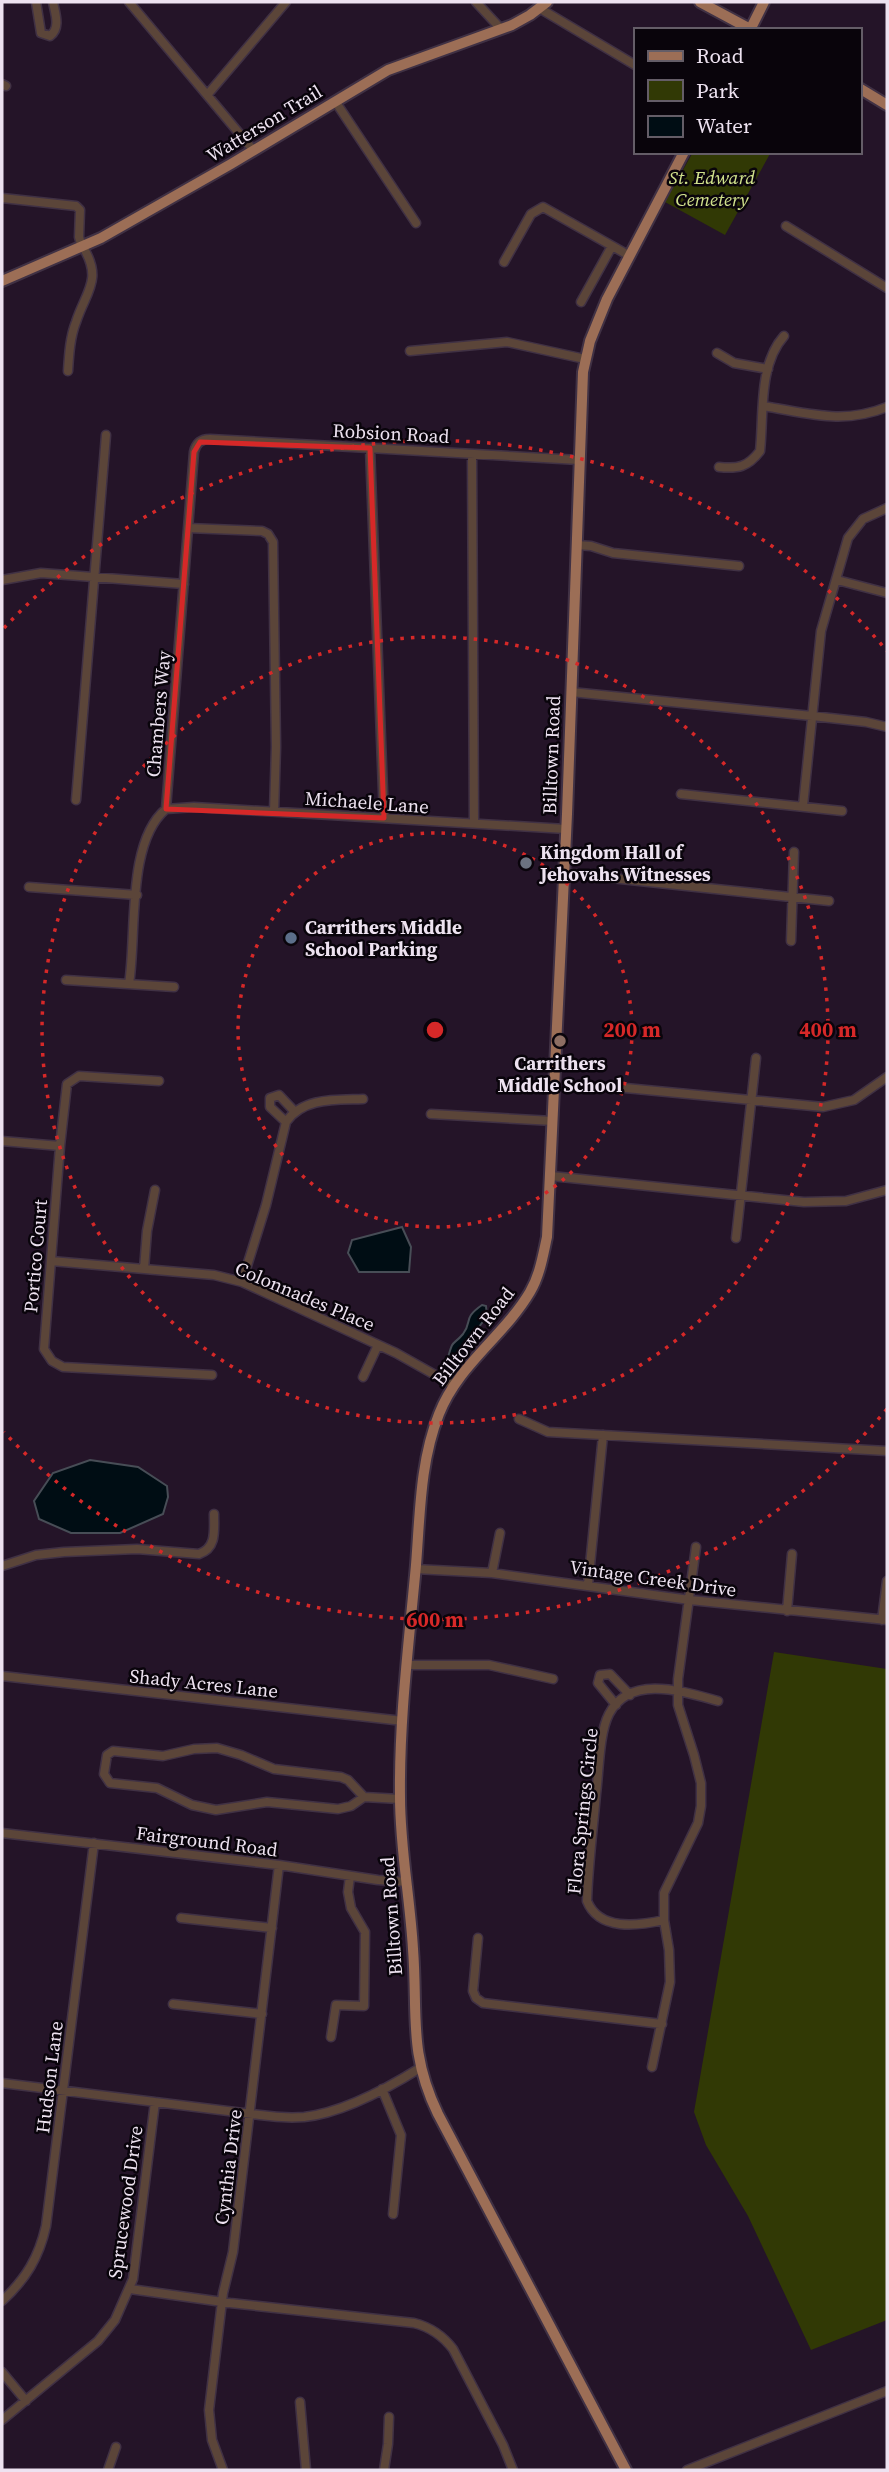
<svg xmlns="http://www.w3.org/2000/svg" width="889" height="2472" viewBox="0 0 889 2472" font-family="'Source Serif 4',serif">
  <rect width="100%" height="100%" fill="#241428"/>
  <path fill="#313905" d="M693,152H771L725,235L665,202Z
    M774,1652L887,1669V2320L811,2350L748,2216L706,2145L694,2112Z"/>
  <path fill="#000d14" stroke="#474d56" stroke-width="2" d="M402,1227L411,1247L409,1272H359L348,1253L352,1240Z
    M482,1305L486,1306L487,1316L457,1357L448,1358C453,1338 453,1346 463,1334C473,1321 462,1319 482,1305Z
    M90,1460L138,1467L167,1486L168,1497L163,1514L120,1533H71L39,1519L34,1501L53,1473Z"/>
  <g fill="none" stroke-linecap="round" stroke-linejoin="round">
    <defs>
      <path id="minor" d="M36,2L41,33L50,36C61,28 55,13 53,2
        M129,2L254,151
        M476,2L501,29
        M539,8L635,65
        M2,84L6,86
        M208,94L286,2
        M335,101L416,223
        M2,198L76,206L80,210L79,237L82,247
        M786,226L887,288
        M504,262L531,214L543,207L630,256
        M581,302L612,246
        M410,351L507,342L585,359
        M717,353L734,363L768,369
        M68,371C69,355 70,337 76,322C86,291 103,280 83,247
        M763,406C808,413 843,425 887,407
        M370,448L384,818
        M472,454L474,823
        M719,467C738,469 748,467 760,451C764,415 758,365 784,336
        M188,528L262,531L268,534L273,542L276,747L274,812
        M576,545L591,546L613,553L739,566
        M2,580L41,573L184,584
        M837,580L887,593
        M571,692L812,716L866,722L887,727
        M681,794L842,811
        M76,800L106,435
        M803,806L821,631L848,538L863,519L887,508
        M166,809L194,807L566,829
        M564,873L829,901
        M29,887L137,895
        M791,941L794,852
        M66,980L174,987
        M129,984C137,935 126,842 166,809L194,452C196,443 201,439 210,439L579,460
        M159,1081L79,1076L67,1084L60,1146L44,1349L52,1361L63,1367L212,1375
        M615,1087L823,1107L854,1100L887,1077
        M431,1114L553,1121
        M286,1122L270,1107V1098L279,1095L295,1112
        M2,1141L60,1146
        M551,1176L804,1202L846,1201L887,1190
        M736,1238L756,1058
        M51,1261L214,1275L242,1282L396,1353L453,1385
        M144,1269L147,1231L155,1190
        M242,1282L266,1205L286,1122C303,1097 336,1100 363,1099
        M363,1377L378,1345
        M519,1419L548,1432L887,1451
        M2,1566L36,1555L64,1552L137,1549L199,1554C217,1548 214,1530 214,1514
        M415,1569L492,1573L690,1600L887,1620
        M492,1573L500,1533
        M588,1585L603,1435
        M787,1611L792,1554
        M882,1620L887,1581
        M407,1665H489L553,1679
        M2,1676L403,1721
        M616,1705L598,1683L600,1675L610,1674L630,1695
        M364,1797L351,1806L338,1809L267,1802L216,1810L192,1805L157,1788L110,1783L104,1774L107,1755L113,1751L163,1756L194,1749L217,1748L241,1755L274,1769L341,1777L348,1780L364,1797L400,1799
        M2,1833L279,1865L378,1880L407,1882
        M181,1918L272,1928
        M664,1920C637,1926 599,1931 587,1901C588,1866 593,1829 596,1794C599,1771 599,1733 609,1714C630,1673 685,1692 718,1701
        M478,1938L473,1991L476,1998L483,2003L662,2024
        M173,2004L262,2014
        M331,2037L336,2005L364,2006L365,1932L351,1908L348,1892L350,1876
        M652,2067L670,1982L669,1950L664,1920V1893L698,1823L701,1806V1783L694,1755L678,1705V1679L696,1547
        M2,2083L260,2115C274,2117 289,2118 304,2117C341,2113 388,2088 420,2068
        M382,2089L401,2135L393,2214
        M130,2289L230,2303L414,2323C430,2327 443,2336 453,2349L503,2445L513,2470
        M2,2301C26,2279 39,2257 46,2226L94,1843
        M2,2372L26,2401
        M300,2402L306,2470
        M2,2420L98,2341L115,2320L133,2279L155,2102
        M108,2470L116,2447
        M223,2470L212,2440L209,2410L223,2293L233,2252L279,1865
        M384,2470L388,2444L389,2417
        M687,2470L887,2391"/>
      <path id="major" d="M700,2L752,30
        M750,30L764,2
        M859,88L887,105
        M2,281L101,238L231,164L388,70L512,25L530,15L547,2
        M626,2470L438,2114C408,2052 418,2014 413,1949C410,1898 400,1848 400,1797C399,1719 409,1642 416,1565C420,1515 420,1461 439,1414C458,1365 504,1336 530,1292C540,1275 543,1255 547,1237L567,814L583,372L590,341L607,299L684,152"/>
    </defs>
    <use href="#minor" stroke="#403144" stroke-width="11"/>
    <use href="#major" stroke="#403144" stroke-width="14"/>
    <use href="#minor" stroke="#5b4539" stroke-width="8"/>
    <use href="#major" stroke="#9c6e56" stroke-width="10"/>
  </g>
  <path fill="none" stroke="#d62828" stroke-width="5" stroke-linejoin="round" d="M200,442L370,448L384,818L166,809L194,452Z"/>
  <g fill="none" stroke="#d62828" stroke-width="3.5" stroke-dasharray="3.5 7">
    <circle cx="435" cy="1030" r="197"/>
    <circle cx="435" cy="1030" r="393"/>
    <path d="M887 1409A590 590 0 0 1 4 1432M4 628A590 590 0 0 1 887 651"/>
  </g>
  <circle fill="#6b7280" stroke="#09040b" stroke-width="2.5" cx="526" cy="863" r="7"/>
  <circle fill="#5c6f8a" stroke="#09040b" stroke-width="2.5" cx="291" cy="938" r="7"/>
  <circle fill="#8d6e63" stroke="#09040b" stroke-width="2.5" cx="560" cy="1041" r="7"/>
  <g text-anchor="middle" stroke-width="5" stroke-linejoin="round" paint-order="stroke">
    <g font-size="19" fill="#ede2f0" stroke="#09040b">
      <text transform="translate(264 123) rotate(-31)" y="7">Watterson Trail</text>
      <text transform="translate(391 433) rotate(3)" y="7">Robsion Road</text>
      <text transform="translate(158 714) rotate(-85)" y="7">Chambers Way</text>
      <text transform="translate(551 755) rotate(-88)" y="7">Billtown Road</text>
      <text transform="translate(367 802) rotate(4)" y="7">Michaele Lane</text>
      <text transform="translate(35 1256) rotate(-85)" y="7">Portico Court</text>
      <text transform="translate(305 1296) rotate(23)" y="7">Colonnades Place</text>
      <text transform="translate(473 1336) rotate(-52)" y="7">Billtown Road</text>
      <text transform="translate(653 1578) rotate(8)" y="7">Vintage Creek Drive</text>
      <text transform="translate(204 1683) rotate(6)" y="7">Shady Acres Lane</text>
      <text transform="translate(582 1811) rotate(-84)" y="7">Flora Springs Circle</text>
      <text transform="translate(207 1841) rotate(7)" y="7">Fairground Road</text>
      <text transform="translate(391 1916) rotate(-94)" y="7">Billtown Road</text>
      <text transform="translate(49 2077) rotate(-83)" y="7">Hudson Lane</text>
      <text transform="translate(228 2167) rotate(-83)" y="7">Cynthia Drive</text>
      <text transform="translate(125 2202) rotate(-82)" y="7">Sprucewood Drive</text>
    </g>
    <g font-size="19" font-style="italic" fill="#d1e28c" stroke="#09040b">
      <text x="712" y="184">St. Edward<tspan x="712" dy="22">Cemetery</tspan></text>
    </g>
    <g font-size="19" font-weight="bold" fill="#ede2f0" stroke="#09040b" text-anchor="start">
      <text x="540" y="859">Kingdom Hall of<tspan x="540" dy="22">Jehovahs Witnesses</tspan></text>
      <text x="305" y="934">Carrithers Middle<tspan x="305" dy="22">School Parking</tspan></text>
      <text x="560" y="1070" text-anchor="middle">Carrithers<tspan x="560" dy="22">Middle School</tspan></text>
    </g>
  </g>
  <circle cx="435" cy="1030" r="10" fill="#d62828" stroke="#09040b" stroke-width="3.5"/>
  <g font-size="21" text-anchor="middle" font-weight="bold" fill="#d62828" stroke="#09040b" stroke-width="5" stroke-linejoin="round" paint-order="stroke">
    <text x="632" y="1037">200 m</text>
    <text x="828" y="1037">400 m</text>
    <text x="435" y="1627">600 m</text>
  </g>
  <rect width="889" height="2472" fill="none" stroke="#ede2f0" stroke-width="7"/>
  <rect x="634" y="28" width="228" height="126" fill="#09040b" stroke="#645d67" stroke-width="2"/>
  <rect x="648" y="51" width="35" height="10" fill="#9c6e56" stroke="#645d67" stroke-width="2"/>
  <text x="696" y="63" font-size="21" fill="#ede2f0">Road</text>
  <rect x="648" y="80" width="35" height="21" fill="#313905" stroke="#645d67" stroke-width="2"/>
  <text x="696" y="98" font-size="21" fill="#ede2f0">Park</text>
  <rect x="648" y="116" width="35" height="21" fill="#000d14" stroke="#645d67" stroke-width="2"/>
  <text x="696" y="133" font-size="21" fill="#ede2f0">Water</text>
</svg>
